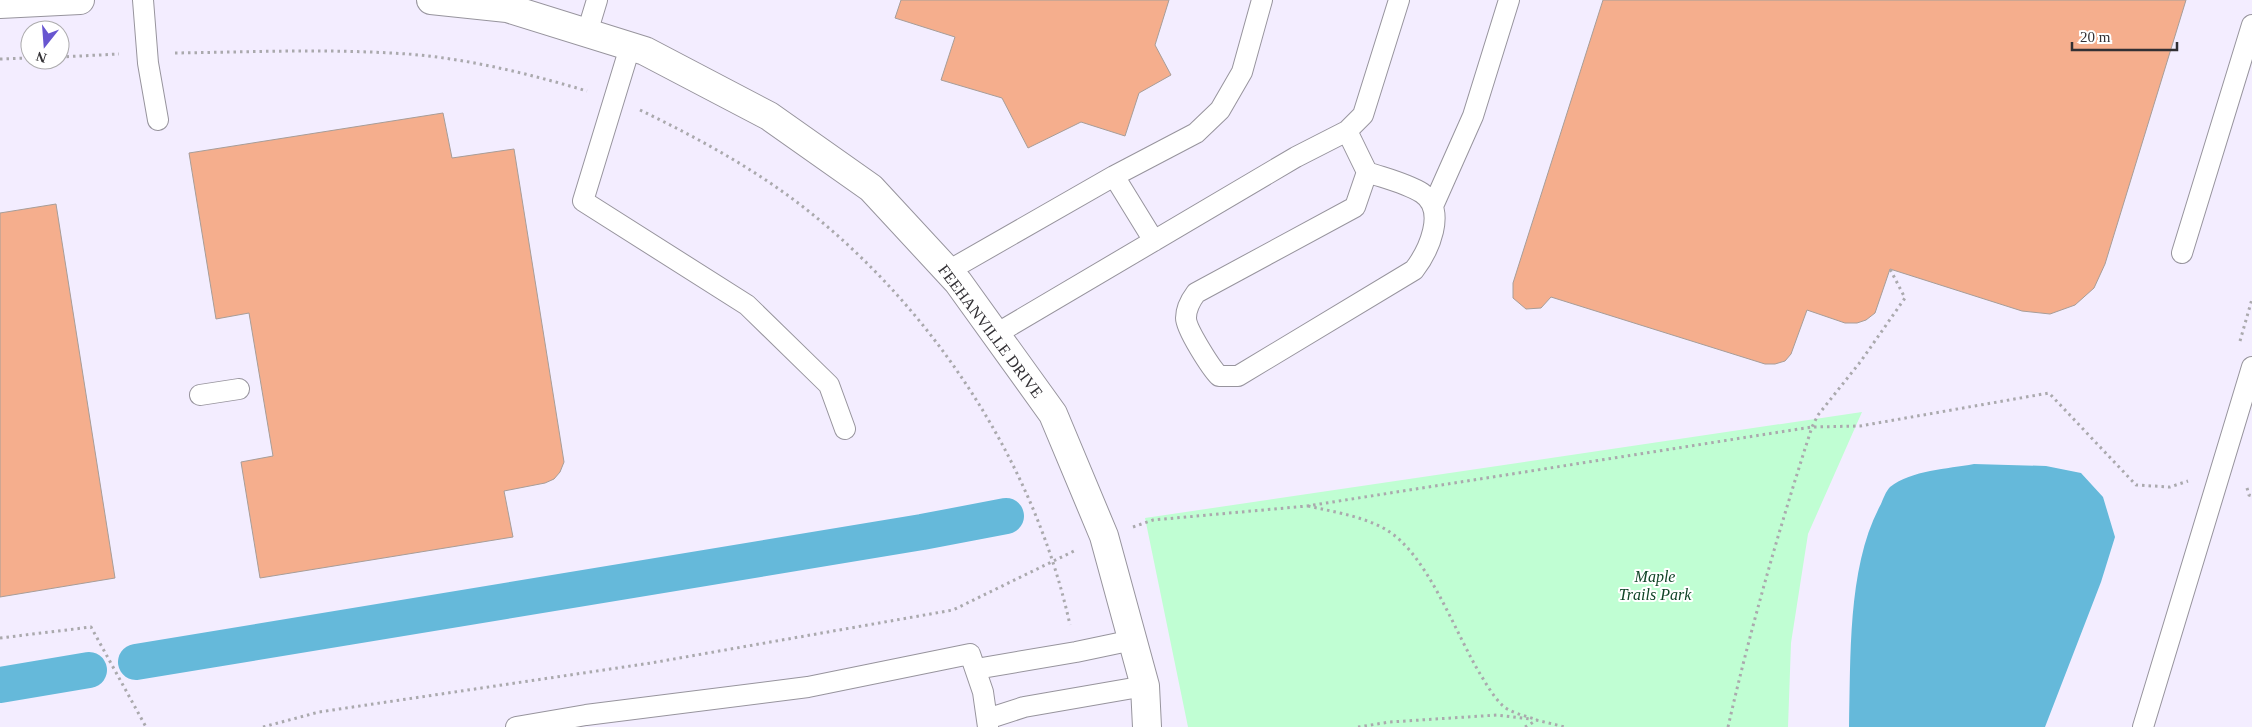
<svg xmlns="http://www.w3.org/2000/svg" width="2252" height="727" viewBox="0 0 2252 727" font-family="Georgia,serif">
  <rect width="100%" height="100%" fill="#fbfafe"/>
  <path fill="#f3edff" fill-rule="evenodd" d="M0,0H2252V727H0ZM30,30H60V60H30Z"/>
  <path fill="#c0fed3" d="M1862,412L1808,534L1791,643L1788,727H1188L1145,518Z"/>
  <path fill="#65b9da" d="M1974,464L2046,466L2081,473L2103,497L2115,537L2101,582L2045,727H1849C1851,657 1847,566 1881,504C1883,499 1886,491 1890,487C1912,470 1947,469 1974,464Z"/>
  <g fill="none" stroke-linecap="round" stroke-linejoin="round">
    <path stroke="#65b9da" stroke-width="36" d="M136,662L922,532L1006,516
      M0,685L89,670"/>
  </g>
  <path fill="#f5ae8d" stroke="#a79d98" d="M901,0H1169L1155,45L1171,75L1139,93L1125,136L1081,122L1028,148L1002,98L941,80L955,37L895,18Z
    M1603,0H2186L2105,264L2094,288L2075,305L2050,314L2022,311L1890,269L1875,313L1866,320L1857,323H1845L1807,310L1791,354L1785,361L1775,364H1765L1551,297L1541,308L1526,309L1513,298V283Z
    M443,113L452,158L514,149L564,462L560,472L554,479L545,483L504,491L513,537L260,578L241,462L273,456L249,313L216,319L189,153Z
    M56,204L115,578L0,597V213Z"/>
  <g fill="none" stroke-linecap="round" stroke-linejoin="round">
    <defs>
      <path id="service" d="M143,0L148,63L158,120
        M587,33L597,0
        M630,47L583,201L747,305L829,385L845,429
        M1347,131L1367,172L1355,207L1196,293C1190,301 1186,308 1186,318C1186,329 1211,368 1219,376H1238L1414,270C1428,252 1448,210 1422,193C1406,183 1384,178 1367,172
        M1114,176L1154,241
        M1433,206L1473,116L1509,0
        M2182,253L2252,25
        M948,271L1114,176L1196,133L1220,110L1242,72L1262,0
        M996,334L1296,157L1347,131L1363,115L1399,0
        M200,395L239,389
        M976,669L1076,652L1133,640
        M987,719L1024,707L1145,686
        M516,727L586,715L808,687L970,654L983,692L988,727
        M2143,727L2252,367"/>
      <path id="tertiary" d="M431,0L507,8L645,51L769,116L871,188L958,282L1053,414L1104,536L1145,686L1147,727
        M0,4L80,0"/>
    </defs>
    <use href="#service" stroke="#97949d" stroke-width="22"/>
    <use href="#tertiary" stroke="#97949d" stroke-width="30"/>
    <path stroke="#aaa9ad" stroke-width="3" stroke-dasharray="2.5 4" stroke-linecap="butt" d="M175,53C247,52 319,49 391,53C457,56 523,72 587,91
      M60,57L119,54
      M0,59L30,58
      M640,110C702,140 764,174 817,218C940,319 1036,469 1070,625
      M2240,341L2252,299
      M2247,488L2249,495L2252,496
      M1308,506C1334,512 1362,516 1385,529C1428,553 1456,636 1482,677C1488,687 1494,697 1502,705C1510,713 1527,716 1537,720
      M1133,527L1153,520L1307,506L1812,427L1860,426L2049,393L2136,485L2170,487L2188,481
      M0,638L91,627L146,727
      M1536,720L1565,727
      M263,727L319,712L651,663L953,610L1074,551
      M1358,727L1390,722L1497,715L1530,719
      M1525,727L1537,720
      M1728,727C1751,626 1780,526 1812,427L1818,415L1861,361L1905,298L1890,269"/>
    <use href="#service" stroke="#fff" stroke-width="20"/>
    <use href="#tertiary" stroke="#fff" stroke-width="28"/>
  </g>
  <g text-anchor="middle" stroke-width="4" stroke-linejoin="round" paint-order="stroke">
    <g font-size="16" fill="#323034" stroke="#fff">
      <text transform="translate(991 331) rotate(53)" y="6">FEEHANVILLE DRIVE</text>
    </g>
    <g font-size="16" font-style="italic" fill="#104427" stroke="#fff">
      <text x="1655" y="582">Maple<tspan x="1655" dy="18">Trails Park</tspan></text>
    </g>
  </g>
  <g transform="translate(45 45) rotate(197)"><circle r="24" fill="#ffffff" stroke="#adacae"/>
  <path d="M0-4L9 19L0 12L-9 19Z" fill="#6856d0"/>
  <text y="-8" font-size="14" font-weight="bold" text-anchor="middle" fill="#323034">N</text>
  </g>
  <path d="M2072 42v8h105v-8" fill="none" stroke="#323034" stroke-width="2.5"/>
  <text x="2080" y="42" font-size="15" fill="#323034" stroke="#ffffff" stroke-width="4" paint-order="stroke">20 m</text>
</svg>
